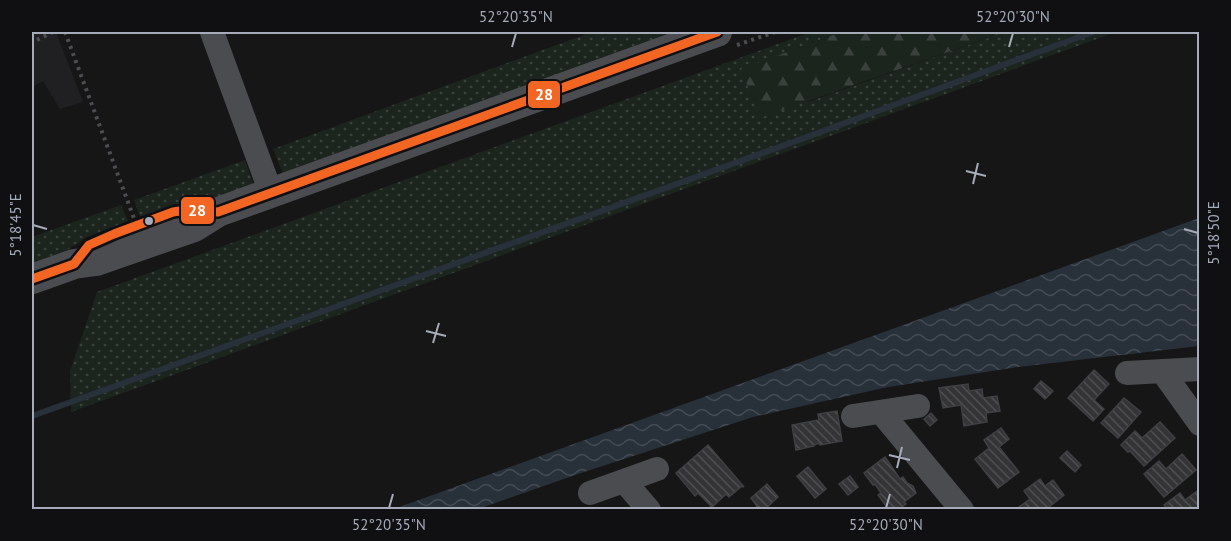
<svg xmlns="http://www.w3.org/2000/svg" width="1231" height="541" viewBox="0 0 1231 541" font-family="'PT Sans',sans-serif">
  <defs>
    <pattern id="grass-dots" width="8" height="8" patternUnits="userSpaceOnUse" patternTransform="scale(1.5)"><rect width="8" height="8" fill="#1c241e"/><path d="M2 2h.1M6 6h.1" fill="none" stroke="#3a413d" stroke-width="1.8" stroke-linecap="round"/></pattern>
    <pattern id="forest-firs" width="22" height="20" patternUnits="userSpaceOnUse" patternTransform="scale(1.5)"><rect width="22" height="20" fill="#1c241e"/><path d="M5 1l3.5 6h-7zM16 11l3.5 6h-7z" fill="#3a413d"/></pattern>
    <pattern id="water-waves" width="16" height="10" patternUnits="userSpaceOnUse" patternTransform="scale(1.5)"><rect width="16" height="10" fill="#28303a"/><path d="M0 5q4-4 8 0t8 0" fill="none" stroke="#444b54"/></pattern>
    <pattern id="building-back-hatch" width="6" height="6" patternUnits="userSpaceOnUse" patternTransform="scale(1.5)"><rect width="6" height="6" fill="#343436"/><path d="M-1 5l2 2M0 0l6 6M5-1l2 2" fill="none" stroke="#4e4f51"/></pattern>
  </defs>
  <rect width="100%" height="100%" fill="#161617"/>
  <path fill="#202023" d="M32,32H56L83,102L60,109L43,81L32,87Z"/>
  <path fill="url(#grass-dots)" d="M592,32H692L285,179L273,149Z
    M811,32H841L742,69L808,102L1005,32H1116L71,412L70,371L97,292Z
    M245,160L255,189L234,197L185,202L140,217L134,200Z
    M121,205L128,221L87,237L47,263L32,269V237Z"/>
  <path fill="url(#forest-firs)" d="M841,32H1005L760,118L741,69Z"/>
  <path fill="url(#water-waves)" d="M1199,218V346L1018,367L888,387L753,417L578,474L478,509H394Z"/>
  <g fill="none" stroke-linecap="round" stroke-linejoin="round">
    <path stroke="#28303a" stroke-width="6" d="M32,416L785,145L1093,32"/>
  </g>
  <path fill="url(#building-back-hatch)" stroke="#3f4043" stroke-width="1.5" d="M1094,370L1109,384L1094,400L1104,409L1093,421L1068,398Z
    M1041,381L1053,391L1045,399L1034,389Z
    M968,384L969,391L982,389L983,398L997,396L1000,411L986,413L987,422L964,426L961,405L943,408L939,388Z
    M1124,398L1141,412L1118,438L1101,423Z
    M837,411L842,441L820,445L819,443L814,445V446L796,450L792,425L819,420L818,414Z
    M931,413L937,420L930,426L924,419Z
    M1160,422L1175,438L1144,466L1130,451L1128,452L1121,445L1135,431L1142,438Z
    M1001,428L1009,439L999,447L1019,472L998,488L975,459L989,448L984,440Z
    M708,445L744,487L742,486L729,497L726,494L709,510H707L711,506L698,493L695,496L676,473Z
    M1067,451L1081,465L1075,472L1060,458Z
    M1182,454L1196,470L1164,497L1144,474L1159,461L1166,469Z
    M885,457L900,479L903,477L907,483L913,486L916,493L904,502L906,504L898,510H889L878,495L881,493L875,484L873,485L864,473Z
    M808,467L826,489L815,498L797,476Z
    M850,476L858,487L848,495L839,484Z
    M1040,479L1045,486L1053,480L1064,495L1045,510H1015L1030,499L1024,491Z
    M767,484L778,497L764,510H754L757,506L751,498Z
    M1200,489V510H1167L1164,505L1180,493L1185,500Z"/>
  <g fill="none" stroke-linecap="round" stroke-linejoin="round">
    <path stroke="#4c4d51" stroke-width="4" stroke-dasharray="3 4.5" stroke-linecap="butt" d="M65,32L135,221
      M37,40L53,32
      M737,45L775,32"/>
    <path stroke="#4a4c50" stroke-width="24" d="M212,32L271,193
      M1162,371L1200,424
      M1127,373L1200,369
      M881,412L962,510
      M853,416L918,406
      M624,481L649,510
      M590,493L657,469"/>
    <path stroke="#4a4c50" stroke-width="30" d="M32,279L74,264L96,261L194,227L218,212L717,32"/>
    <defs>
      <path id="bus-1" d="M32,279L74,264L89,245L114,234L173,212L186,210L218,212L717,32"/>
    </defs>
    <use href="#bus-1" stroke="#101013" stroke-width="14"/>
    <use href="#bus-1" stroke="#f26522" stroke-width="9"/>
  </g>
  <path fill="none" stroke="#a6abb9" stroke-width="2" d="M512,47L516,33M1009,47L1013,33M966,171L986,176M973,184L978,163M33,225L47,229M1184,229L1198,233M426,331L446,336M433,343L439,323M889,455L910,460M897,468L902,447M389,508L393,494M886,508L890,494"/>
  <circle fill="#a6abb9" stroke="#101013" stroke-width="2" cx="149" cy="221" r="5"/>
  <g stroke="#101013" stroke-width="2">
    <rect x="527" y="80" width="34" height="29" rx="6" fill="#f26522"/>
    <rect x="180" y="196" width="35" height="29" rx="6" fill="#f26522"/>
  </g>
  <g font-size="16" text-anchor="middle" font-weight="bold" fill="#fff">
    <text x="544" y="100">28</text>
    <text x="197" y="216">28</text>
  </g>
  <rect width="1231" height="541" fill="none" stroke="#101013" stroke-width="66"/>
  <rect x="33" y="33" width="1165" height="475" fill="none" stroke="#a6abb9" stroke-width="2"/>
  <g font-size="15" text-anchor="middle" fill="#a6abb9">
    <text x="516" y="22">52°20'35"N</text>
    <text x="1013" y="22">52°20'30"N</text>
    <text transform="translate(16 225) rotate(-90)" y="5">5°18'45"E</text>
    <text transform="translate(1214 233) rotate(-90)" y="5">5°18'50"E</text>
    <text x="389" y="530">52°20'35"N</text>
    <text x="886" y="530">52°20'30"N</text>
  </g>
</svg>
